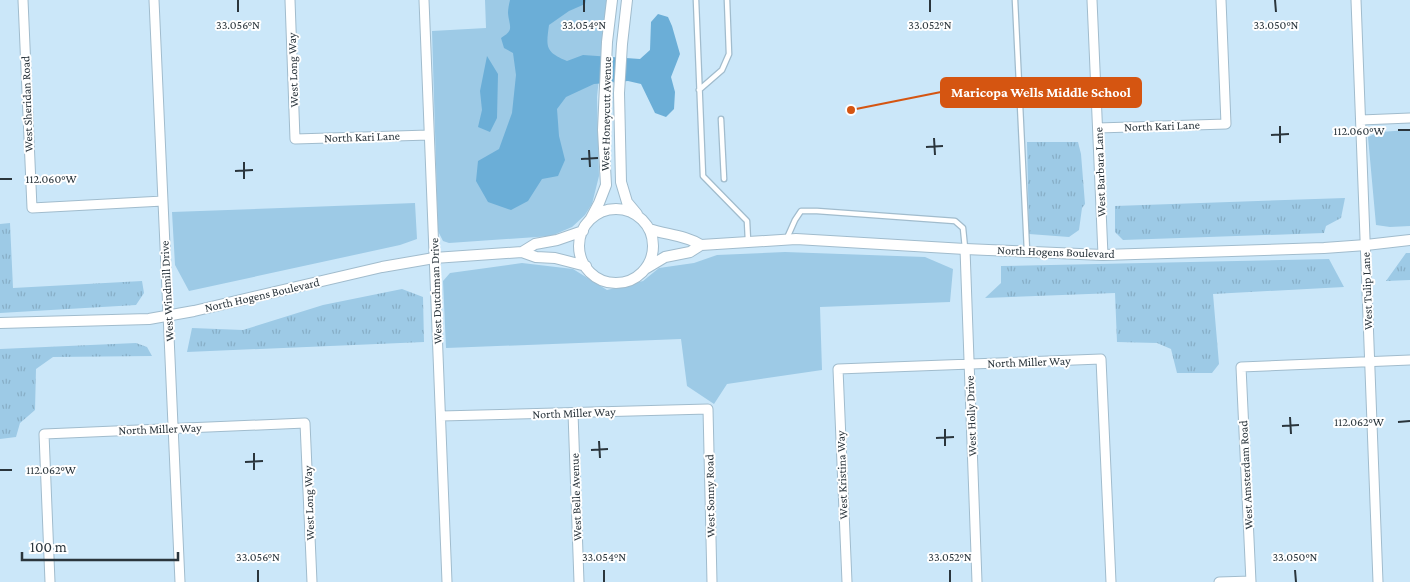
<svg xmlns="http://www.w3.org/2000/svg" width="1410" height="582" viewBox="0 0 1410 582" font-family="'Crimson Pro',serif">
  <defs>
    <pattern id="grass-tufts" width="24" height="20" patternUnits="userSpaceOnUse" patternTransform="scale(1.25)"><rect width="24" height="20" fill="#9dcae6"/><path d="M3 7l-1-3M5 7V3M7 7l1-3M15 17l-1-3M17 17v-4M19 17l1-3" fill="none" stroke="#87aec6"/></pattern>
  </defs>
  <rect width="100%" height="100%" fill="#cbe7f9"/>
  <path fill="url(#grass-tufts)" d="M1027,142H1078L1081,154L1085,204L1082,208L1079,230L1069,237L1029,234Z
    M1345,198L1341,218L1326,226L1324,233L1123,240L1115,232V206Z
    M10,223L13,288L142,281L144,293L136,305L0,313V224Z
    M1406,253H1410V280L1386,281Z
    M1329,259L1344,287L1213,294L1219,364L1212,373H1177L1171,349L1157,343L1117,342L1115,293L985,298L1001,283V266Z
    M402,289L423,297L424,342L187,352L192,328L243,330L323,305Z
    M136,343L147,347L152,356L53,357L36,369L35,410L20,423L16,437L0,439V349Z"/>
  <path fill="#9dcae6" d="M485,0H607L597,97L599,176L592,204L585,215L572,227L551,236L449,243L443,241L438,231L432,31L486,28Z
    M1410,130V226L1390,227L1376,225L1368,137L1379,132Z
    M415,203L417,239L400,245L189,291L175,265L172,212Z
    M785,252L925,257L953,269L950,302L820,307L822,370L727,384L714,404L687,386L681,339L446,348L443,281L450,273L522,263L573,269L607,290L643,281L659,268L694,263L717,255Z"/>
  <path fill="#6baed7" d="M510,0H586L585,4L569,11L549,25C546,47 545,52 567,61L583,55L640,59L650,50L651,22L658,14L668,17L672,26L680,54L671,77L675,92L674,109L666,117L655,113L641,84L628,81L594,84L566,97L557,109L559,136L565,160L558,176L542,179L528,201L511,210L488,202L476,181L478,161L499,149L512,113L516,75L513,53L504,48L501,38C515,30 509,26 508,13C508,9 509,4 510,0Z
    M487,56L498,74L497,118L490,132L478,127L482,110L480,91Z"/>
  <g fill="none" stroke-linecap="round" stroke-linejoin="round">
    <defs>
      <path id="service" d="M696,0L703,176L747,221L748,241
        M1015,0L1027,251
        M699,90L722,70L729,54L727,0
        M721,119L724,179
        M787,238L795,220L801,211H817L955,221L963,228L965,248"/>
      <path id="minor" d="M23,0L32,208L163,201
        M154,0L180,582
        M290,0L295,139L429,135
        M424,0L447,582
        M1092,0L1103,255
        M1356,0L1378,582
        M1361,120L1410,118
        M1098,128L1226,124L1221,0
        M965,249L977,582
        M573,413L579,582
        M441,416L708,409L712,582
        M50,582L44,434L305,423L312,582
        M847,582L838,369L1101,359L1111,582
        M1219,582L1251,581
        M1251,582L1241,367L1410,360"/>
      <path id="tertiary" d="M627,0L622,44L619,93L621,182L627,202L637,214
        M579 246a37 37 0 1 1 74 0a37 37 0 1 1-74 0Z
        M591,218L599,203L606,185L603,130L607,42L612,0
        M649,229C667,235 685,235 701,245
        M522,252L535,244L557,240L583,231
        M645,269L665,257L690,252L701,245L796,239L965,249L1103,255L1324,248L1366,245L1410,240
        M0,323L149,319L194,311L382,267L434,258L522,252L536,257L555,258L586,266"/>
    </defs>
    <use href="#service" stroke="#a1bccd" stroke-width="7"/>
    <use href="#minor" stroke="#a1bccd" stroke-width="11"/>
    <use href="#tertiary" stroke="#a1bccd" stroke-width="12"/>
    <use href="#service" stroke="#fff" stroke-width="4.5"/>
    <use href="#minor" stroke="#fff" stroke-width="9"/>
    <use href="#tertiary" stroke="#fff" stroke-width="10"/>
  </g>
  <path fill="none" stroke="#2a353c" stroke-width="2" d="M238,0V12M584,0V12M930,0V12M1275,0L1276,12M1280,126V143M1398,130H1410M1271,135L1289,134M934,138L935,155M926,147L943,146M589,150L590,167M581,159L598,158M244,162V179M235,171L253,170M0,179H12M1290,417L1291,434M1398,422L1410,421M1282,426L1299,425M945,429V446M936,438L954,437M599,441L600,458M591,450L608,449M254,453V470M245,462L263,461M0,470H12M258,570V582M604,570V582M950,570V582M1295,570L1296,582"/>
  <g text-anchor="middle" stroke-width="4" stroke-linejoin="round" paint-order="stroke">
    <g font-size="12" fill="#2a353c" stroke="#fff">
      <text transform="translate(293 70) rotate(-92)" y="4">West Long Way</text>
      <text transform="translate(27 104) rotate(-92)" y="4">West Sheridan Road</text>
      <text transform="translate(606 114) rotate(-89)" y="4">West Honeycutt Avenue</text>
      <text transform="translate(1162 126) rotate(-2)" y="4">North Kari Lane</text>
      <text transform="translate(362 137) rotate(-2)" y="4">North Kari Lane</text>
      <text transform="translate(1100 172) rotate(-92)" y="4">West Barbara Lane</text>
      <text transform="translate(1056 252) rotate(2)" y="4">North Hogens Boulevard</text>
      <text transform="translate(167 291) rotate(-93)" y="4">West Windmill Drive</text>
      <text transform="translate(436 291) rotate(-92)" y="4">West Dutchman Drive</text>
      <text transform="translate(1367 291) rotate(-92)" y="4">West Tulip Lane</text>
      <text transform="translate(262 295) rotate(-13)" y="4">North Hogens Boulevard</text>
      <text transform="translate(1029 362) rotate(-2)" y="4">North Miller Way</text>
      <text transform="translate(574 413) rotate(-2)" y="4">North Miller Way</text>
      <text transform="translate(971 416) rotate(-92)" y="4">West Holly Drive</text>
      <text transform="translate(160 429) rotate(-2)" y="4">North Miller Way</text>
      <text transform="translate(842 475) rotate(-92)" y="4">West Kristina Way</text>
      <text transform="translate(1246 475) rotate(-93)" y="4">West Amsterdam Road</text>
      <text transform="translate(710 496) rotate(-91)" y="4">West Sonny Road</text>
      <text transform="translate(576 497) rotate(-92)" y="4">West Belle Avenue</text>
      <text transform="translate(309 503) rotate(-92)" y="4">West Long Way</text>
    </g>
  </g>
  <g font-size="12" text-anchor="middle" fill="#2a353c" stroke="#fff" stroke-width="4" stroke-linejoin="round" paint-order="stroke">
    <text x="238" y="29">33.056°N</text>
    <text x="584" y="29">33.054°N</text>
    <text x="930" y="29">33.052°N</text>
    <text x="1276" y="29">33.050°N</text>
    <text x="1359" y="135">112.060°W</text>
    <text x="51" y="183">112.060°W</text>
    <text x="1359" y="426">112.062°W</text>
    <text x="51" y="474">112.062°W</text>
    <text x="258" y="561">33.056°N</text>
    <text x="604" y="561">33.054°N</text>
    <text x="950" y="561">33.052°N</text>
    <text x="1295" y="561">33.050°N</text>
  </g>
  <path fill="none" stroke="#d55511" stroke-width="2" d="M851 110L941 92"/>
  <circle fill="#d55511" stroke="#fff" stroke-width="2" cx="851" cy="110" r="5"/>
  <rect fill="#d55511" stroke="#d55511" stroke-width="2" x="941" y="78" width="200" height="29" rx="5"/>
  <g font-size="14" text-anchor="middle" font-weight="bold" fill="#fff">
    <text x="1041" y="97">Maricopa Wells Middle School</text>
  </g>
  <path d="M22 552v8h156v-8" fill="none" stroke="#2a353c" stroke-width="2.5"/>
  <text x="30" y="552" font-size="15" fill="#2a353c" stroke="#ffffff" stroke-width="4" paint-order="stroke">100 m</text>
</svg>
